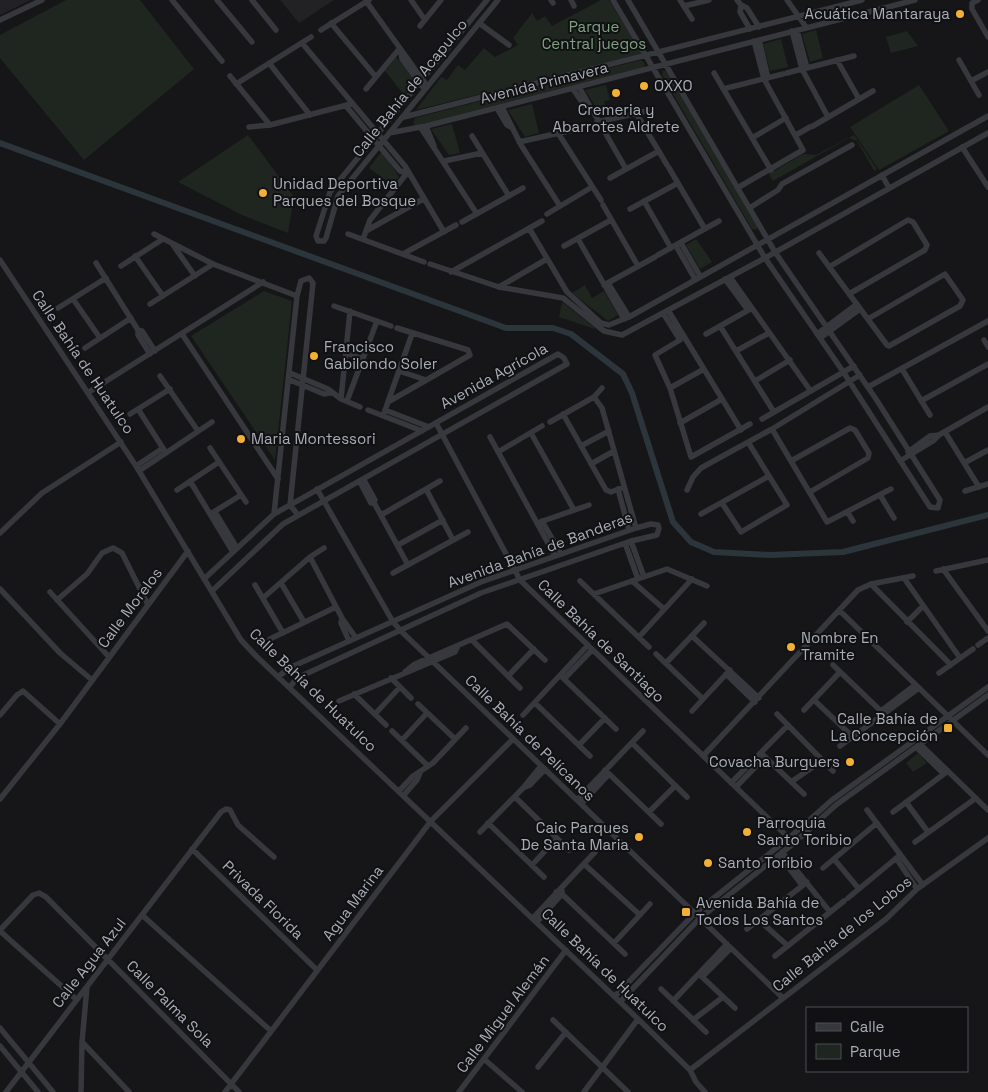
<svg xmlns="http://www.w3.org/2000/svg" width="988" height="1092" viewBox="0 0 988 1092" font-family="'Space Grotesk',sans-serif">
  <rect width="100%" height="100%" fill="#161618"/>
  <path fill="#222225" d="M0,0H31L0,15Z
    M280,0H334L299,23Z"/>
  <path fill="#1e261f" d="M66,0H140L194,69L84,160L0,58V35Z
    M601,0H609L642,54L416,110L441,77L447,80L458,65L465,70L484,48L495,57L518,45L513,38L532,13L537,21L545,16L552,26Z
    M816,30L823,58L810,62L802,34Z
    M907,31L918,46L891,53L886,37Z
    M781,39L788,67L770,71L763,44Z
    M396,57L417,83L404,95L385,71Z
    M641,60L645,64L644,67L415,126L413,123L415,118Z
    M663,71H666L758,227L756,230L752,229L662,75Z
    M606,85L610,100L604,101L608,115L602,117L585,90Z
    M919,85L949,131L879,170L850,127Z
    M532,104L539,133L525,137L508,110Z
    M452,124L460,153L449,155L431,129Z
    M248,135L294,197L288,233L242,215L178,182Z
    M854,135L877,169L874,171L857,141L849,138L773,181L769,174L803,154L816,155Z
    M382,151L399,177L392,185L369,168Z
    M696,239L712,262L700,269L686,245Z
    M585,285L592,298L604,291L618,315L608,321L572,293Z
    M264,291L292,301L275,460L191,336Z
    M562,302L595,328V329L559,317Z
    M918,753L927,763L913,772L906,763Z"/>
  <g fill="none" stroke-linecap="round" stroke-linejoin="round">
    <path stroke="#2c353c" stroke-width="6" d="M0,143L506,328H553L571,334L623,374L632,393L673,522L691,542L714,552L770,555L843,552L988,515"/>
    <path stroke="#37383d" stroke-width="5.5" d="M172,0L222,61
      M217,0L252,42
      M252,0L276,30
      M411,0L425,20
      M487,0L330,192L316,236L318,241H324L326,238L338,196L498,0
      M551,0L553,3
      M571,0L574,6
      M613,0L765,258L844,373L930,507L938,508L940,500L876,399L775,252L628,0
      M680,0L692,19
      M737,0L741,5L747,8L759,27
      M787,0L806,27
      M978,0L972,3V9L988,37
      M366,1L425,83
      M741,5L740,12L750,29
      M684,6L709,0
      M0,20L42,0
      M331,23L376,77
      M479,23L509,45
      M420,26L441,0
      M321,30L369,0
      M797,30L807,68L854,56
      M792,31L802,69L828,117
      M759,40L768,78
      M302,43L405,166L444,232
      M401,52L402,59L422,86
      M837,60L859,99
      M959,60L979,95
      M269,63L310,115
      M714,73L771,170
      M787,73L802,69
      M230,76L270,125
      M971,81L988,72
      M236,84L311,37
      M579,87L626,169
      M366,89L400,48
      M573,89L588,111L592,112
      M723,89L783,74
      M346,106L400,171L407,173
      M502,107L521,145L560,206
      M497,108L507,125L511,127
      M636,113L667,165
      M404,117L862,0
      M597,122L651,110
      M426,126L434,146
      M813,126L873,91
      M249,127L270,125L351,104
      M421,128L477,214
      M389,133L426,126L915,0
      M558,133L601,200
      M796,135L810,127
      M472,136L509,196
      M752,138L786,118
      M519,142L573,130
      M962,147L988,187
      M444,161L482,153
      M669,168L705,229
      M882,175L889,188
      M610,178L659,151
      M739,187L803,150L764,79L754,41
      M644,201L671,248
      M603,205L638,266
      M751,207L778,190L782,184L852,145
      M630,209L678,183
      M547,214L592,187
      M462,222L523,188
      M529,228L567,292L601,323L609,325L629,317L988,116
      M366,231L423,199
      M154,234L213,264L297,296
      M348,234L424,262
      M363,239L370,220L407,173
      M578,239L624,319
      M681,243L700,276
      M173,245L195,276
      M564,246L611,220
      M676,246L695,279
      M819,253L887,345L889,346L960,306L963,300L945,274L868,319
      M403,254L456,225
      M658,255L719,221
      M135,256L163,296
      M0,260L136,466L241,640L256,656L638,1019L690,1070L696,1082L705,1092
      M96,263L138,330L142,331L155,351
      M430,264L499,287L563,298L604,331L622,335L765,258L988,133
      M121,266L163,239
      M829,267L908,220L913,222L927,245L925,250L849,294
      M451,272L542,221
      M730,277L810,390
      M725,279L748,310
      M608,283L629,317
      M604,285L655,257
      M499,287L547,259
      M73,299L100,338
      M150,304L213,264
      M334,306L391,326
      M58,308L106,278
      M668,310L741,430
      M663,313L680,340L655,355L670,388L691,457L750,424
      M720,326L774,412
      M138,330V335L150,354
      M182,334L278,479
      M706,334L752,308
      M817,334L857,304
      M820,338L860,309
      M984,340L988,347
      M85,348L131,318
      M736,351L769,333
      M346,353L363,359
      M902,369L930,415
      M399,371L426,380
      M290,373L328,389L341,399L360,407
      M160,376L198,431
      M290,380L324,394L330,393
      M755,381L790,360
      M868,387L988,321
      M670,388L704,369
      M89,392L263,282
      M594,397L602,388
      M341,399L350,311
      M347,401L377,321
      M921,401L988,364
      M388,402L470,355L468,350L397,328
      M138,409L166,453
      M368,410L422,431
      M385,410L429,427
      M130,414L170,389
      M563,414L606,490L611,492L624,487
      M383,416L412,334
      M762,419L854,366
      M550,422L594,397L602,408L636,528
      M436,423L520,580L794,843
      M680,423L722,399
      M772,429L827,522L891,489
      M945,432L979,487
      M531,433L574,510
      M490,437L555,556
      M581,446L609,431
      M210,448L246,502
      M498,452L542,426
      M908,452L930,436L939,435
      M791,461L850,428L855,430L869,453L868,458L810,492
      M900,461L933,441L939,435L988,407
      M964,463L988,450
      M591,464L614,451
      M136,466L163,448
      M139,471L212,422
      M190,481L233,552
      M360,482L371,503L372,499L375,500L364,480
      M317,489L393,622L401,631L783,998
      M426,489L453,540
      M618,489L629,530
      M177,490L219,462
      M687,490L693,477L701,468L772,429L860,375
      M965,491L988,484
      M880,495L894,518
      M372,499L408,565
      M722,503L741,532L787,505L748,442
      M215,512L237,548
      M212,513L241,495
      M848,513L853,521
      M274,514L297,296L301,281L309,278L313,283L290,505L298,515
      M701,514L769,476
      M381,515L440,481
      M542,521L561,554
      M537,523L589,505
      M0,533L42,493L121,442
      M631,541L644,577
      M625,543L638,579
      M398,545L443,520
      M310,557L342,618L356,638
      M943,569L988,631
      M936,571L988,560
      M393,573L468,532
      M904,578L960,658
      M204,579L274,514L558,354L564,358L567,364L283,524L212,591
      M580,581L649,647
      M632,581L664,609
      M281,583L304,622
      M871,584L951,665
      M255,585L283,633
      M0,589L60,653L92,680
      M50,592L109,657
      M594,594L667,569L707,586
      M263,598L310,557L324,548
      M57,600L87,574L102,553L113,548L122,553L148,605
      M840,611L988,755
      M342,618L341,623L349,641
      M907,622L923,606
      M692,636L759,698
      M639,637L692,579
      M270,639L336,607
      M472,640L520,688
      M978,645L988,638
      M656,654L703,699
      M666,663L704,623
      M833,665L884,714
      M405,672L415,664L507,624L545,660
      M939,673L973,649
      M726,674L755,702
      M508,676L534,649
      M561,676L616,729
      M278,677L289,668L481,582L636,528L651,524L658,525L659,528L657,535L631,541L481,593L297,678L290,687
      M391,678L411,698
      M564,679L592,650
      M354,694L386,725
      M814,700L853,737
      M339,701L455,652L457,648
      M535,703L590,756
      M418,704L455,739
      M804,710L840,672
      M692,711L730,670
      M881,711L915,685
      M375,714L400,687
      M777,714L833,771
      M0,715L17,695L23,691L60,724
      M523,715L588,645
      M392,731L428,766
      M402,740L427,713
      M632,743L687,797
      M920,744L988,810
      M579,745L605,718
      M840,746L919,688
      M916,747L944,774
      M761,753L804,794
      M703,756L858,590L871,584L913,576
      M605,770L661,824
      M791,782L823,760
      M731,783L788,725
      M736,787L765,757
      M523,788L530,785L545,769
      M399,791L413,776L433,763L466,728
      M404,795L417,780L420,773
      M515,797L569,850
      M0,799L60,724L188,551
      M577,800L643,731
      M906,802L928,832
      M581,804L609,774
      M867,810L923,885
      M649,812L675,786
      M893,812L948,771
      M488,823L544,877
      M480,832L523,788L541,766
      M915,842L976,798
      M192,849L317,970
      M782,852L830,912
      M779,855L802,885
      M896,858L917,889
      M834,859L859,889
      M584,864L640,915
      M532,865L557,838
      M823,868L877,823
      M556,892L562,894L625,954
      M848,898L900,855
      M142,915L271,1031
      M533,918L595,852
      M759,920L788,946
      M537,922L562,894V891
      M747,929L807,882
      M0,930L33,895L39,893L46,897L239,1092
      M0,931L76,999
      M614,943L650,904
      M775,956L844,901
      M699,974L735,1008
      M702,977L731,948
      M661,989L706,1032
      M615,996L695,913L789,838L832,800L988,687
      M673,1001L727,944
      M620,1002L700,918L794,843L836,805L988,695
      M553,1020L628,1092
      M693,1020L723,997
      M0,1028L53,1092
      M82,1042L129,1092
      M0,1046L38,1092
      M484,1059L522,1092
      M538,1067L566,1032
      M690,1070L886,919L917,889L988,838
      M6,1092L221,812L226,809L230,810L238,825L274,857
      M81,1092L82,1042L87,987
      M225,1092L431,821L513,739
      M459,1092L566,950
      M584,1092L638,1019"/>
  </g>
  <g fill="#f2b134" stroke="#111113" stroke-width="2">
    <circle cx="960" cy="14" r="5"/>
    <circle cx="644" cy="86" r="5"/>
    <circle cx="616" cy="93" r="5"/>
    <circle cx="263" cy="193" r="5"/>
    <circle cx="314" cy="356" r="5"/>
    <circle cx="241" cy="439" r="5"/>
    <circle cx="791" cy="647" r="5"/>
    <rect x="943" y="723" width="10" height="10" rx="2.5"/>
    <circle cx="850" cy="762" r="5"/>
    <circle cx="747" cy="832" r="5"/>
    <circle cx="639" cy="837" r="5"/>
    <circle cx="708" cy="863" r="5"/>
    <rect x="681" y="907" width="10" height="10" rx="2.5"/>
  </g>
  <g text-anchor="middle" stroke-width="4" stroke-linejoin="round" paint-order="stroke">
    <g font-size="15" fill="#a8adb8" stroke="#111113" text-anchor="start">
      <text x="950" y="19" text-anchor="end">Acuática Mantaraya</text>
      <text x="654" y="91">OXXO</text>
      <text x="616" y="115" text-anchor="middle">Cremeria y<tspan x="616" dy="17">Abarrotes Aldrete</tspan></text>
      <text x="273" y="189">Unidad Deportiva<tspan x="273" dy="17">Parques del Bosque</tspan></text>
      <text x="324" y="352">Francisco<tspan x="324" dy="17">Gabilondo Soler</tspan></text>
      <text x="251" y="444">Maria Montessori</text>
      <text x="801" y="643">Nombre En<tspan x="801" dy="17">Tramite</tspan></text>
      <text x="938" y="724" text-anchor="end">Calle Bahía de<tspan x="938" dy="17">La Concepción</tspan></text>
      <text x="840" y="767" text-anchor="end">Covacha Burguers</text>
      <text x="757" y="828">Parroquia<tspan x="757" dy="17">Santo Toribio</tspan></text>
      <text x="629" y="833" text-anchor="end">Caic Parques<tspan x="629" dy="17">De Santa Maria</tspan></text>
      <text x="718" y="868">Santo Toribio</text>
      <text x="696" y="908">Avenida Bahía de<tspan x="696" dy="17">Todos Los Santos</tspan></text>
    </g>
    <g font-size="15" fill="#7fa381" stroke="#111113">
      <text x="594" y="32">Parque<tspan x="594" dy="17">Central juegos</tspan></text>
    </g>
    <g font-size="15" fill="#a8adb8" stroke="#111113">
      <text transform="translate(544 83) rotate(-14)" y="5">Avenida Primavera</text>
      <text transform="translate(410 88) rotate(-51)" y="5">Calle Bahía de Acapulco</text>
      <text transform="translate(83 362) rotate(56)" y="5">Calle Bahía de Huatulco</text>
      <text transform="translate(494 376) rotate(-29)" y="5">Avenida Agrícola</text>
      <text transform="translate(540 550) rotate(-20)" y="5">Avenida Bahía de Banderas</text>
      <text transform="translate(130 608) rotate(-53)" y="5">Calle Morelos</text>
      <text transform="translate(601 641) rotate(44)" y="5">Calle Bahía de Santiago</text>
      <text transform="translate(313 690) rotate(44)" y="5">Calle Bahía de Huatulco</text>
      <text transform="translate(530 738) rotate(44)" y="5">Calle Bahía de Pelícanos</text>
      <text transform="translate(263 900) rotate(44)" y="5">Privada Florida</text>
      <text transform="translate(353 903) rotate(-53)" y="5">Agua Marina</text>
      <text transform="translate(842 934) rotate(-39)" y="5">Calle Bahía de los Lobos</text>
      <text transform="translate(89 963) rotate(-52)" y="5">Calle Agua Azul</text>
      <text transform="translate(605 970) rotate(44)" y="5">Calle Bahía de Huatulco</text>
      <text transform="translate(170 1004) rotate(45)" y="5">Calle Palma Sola</text>
      <text transform="translate(503 1014) rotate(-53)" y="5">Calle Miguel Alemán</text>
    </g>
  </g>
  <rect x="806" y="1007" width="162" height="65" fill="#111113" stroke="#4d4f55"/>
  <rect x="816" y="1023" width="25" height="8" fill="#37383d" stroke="#4d4f55"/>
  <text x="850" y="1032" font-size="15" fill="#a8adb8">Calle</text>
  <rect x="816" y="1044" width="25" height="15" fill="#1e261f" stroke="#4d4f55"/>
  <text x="850" y="1057" font-size="15" fill="#a8adb8">Parque</text>
</svg>
